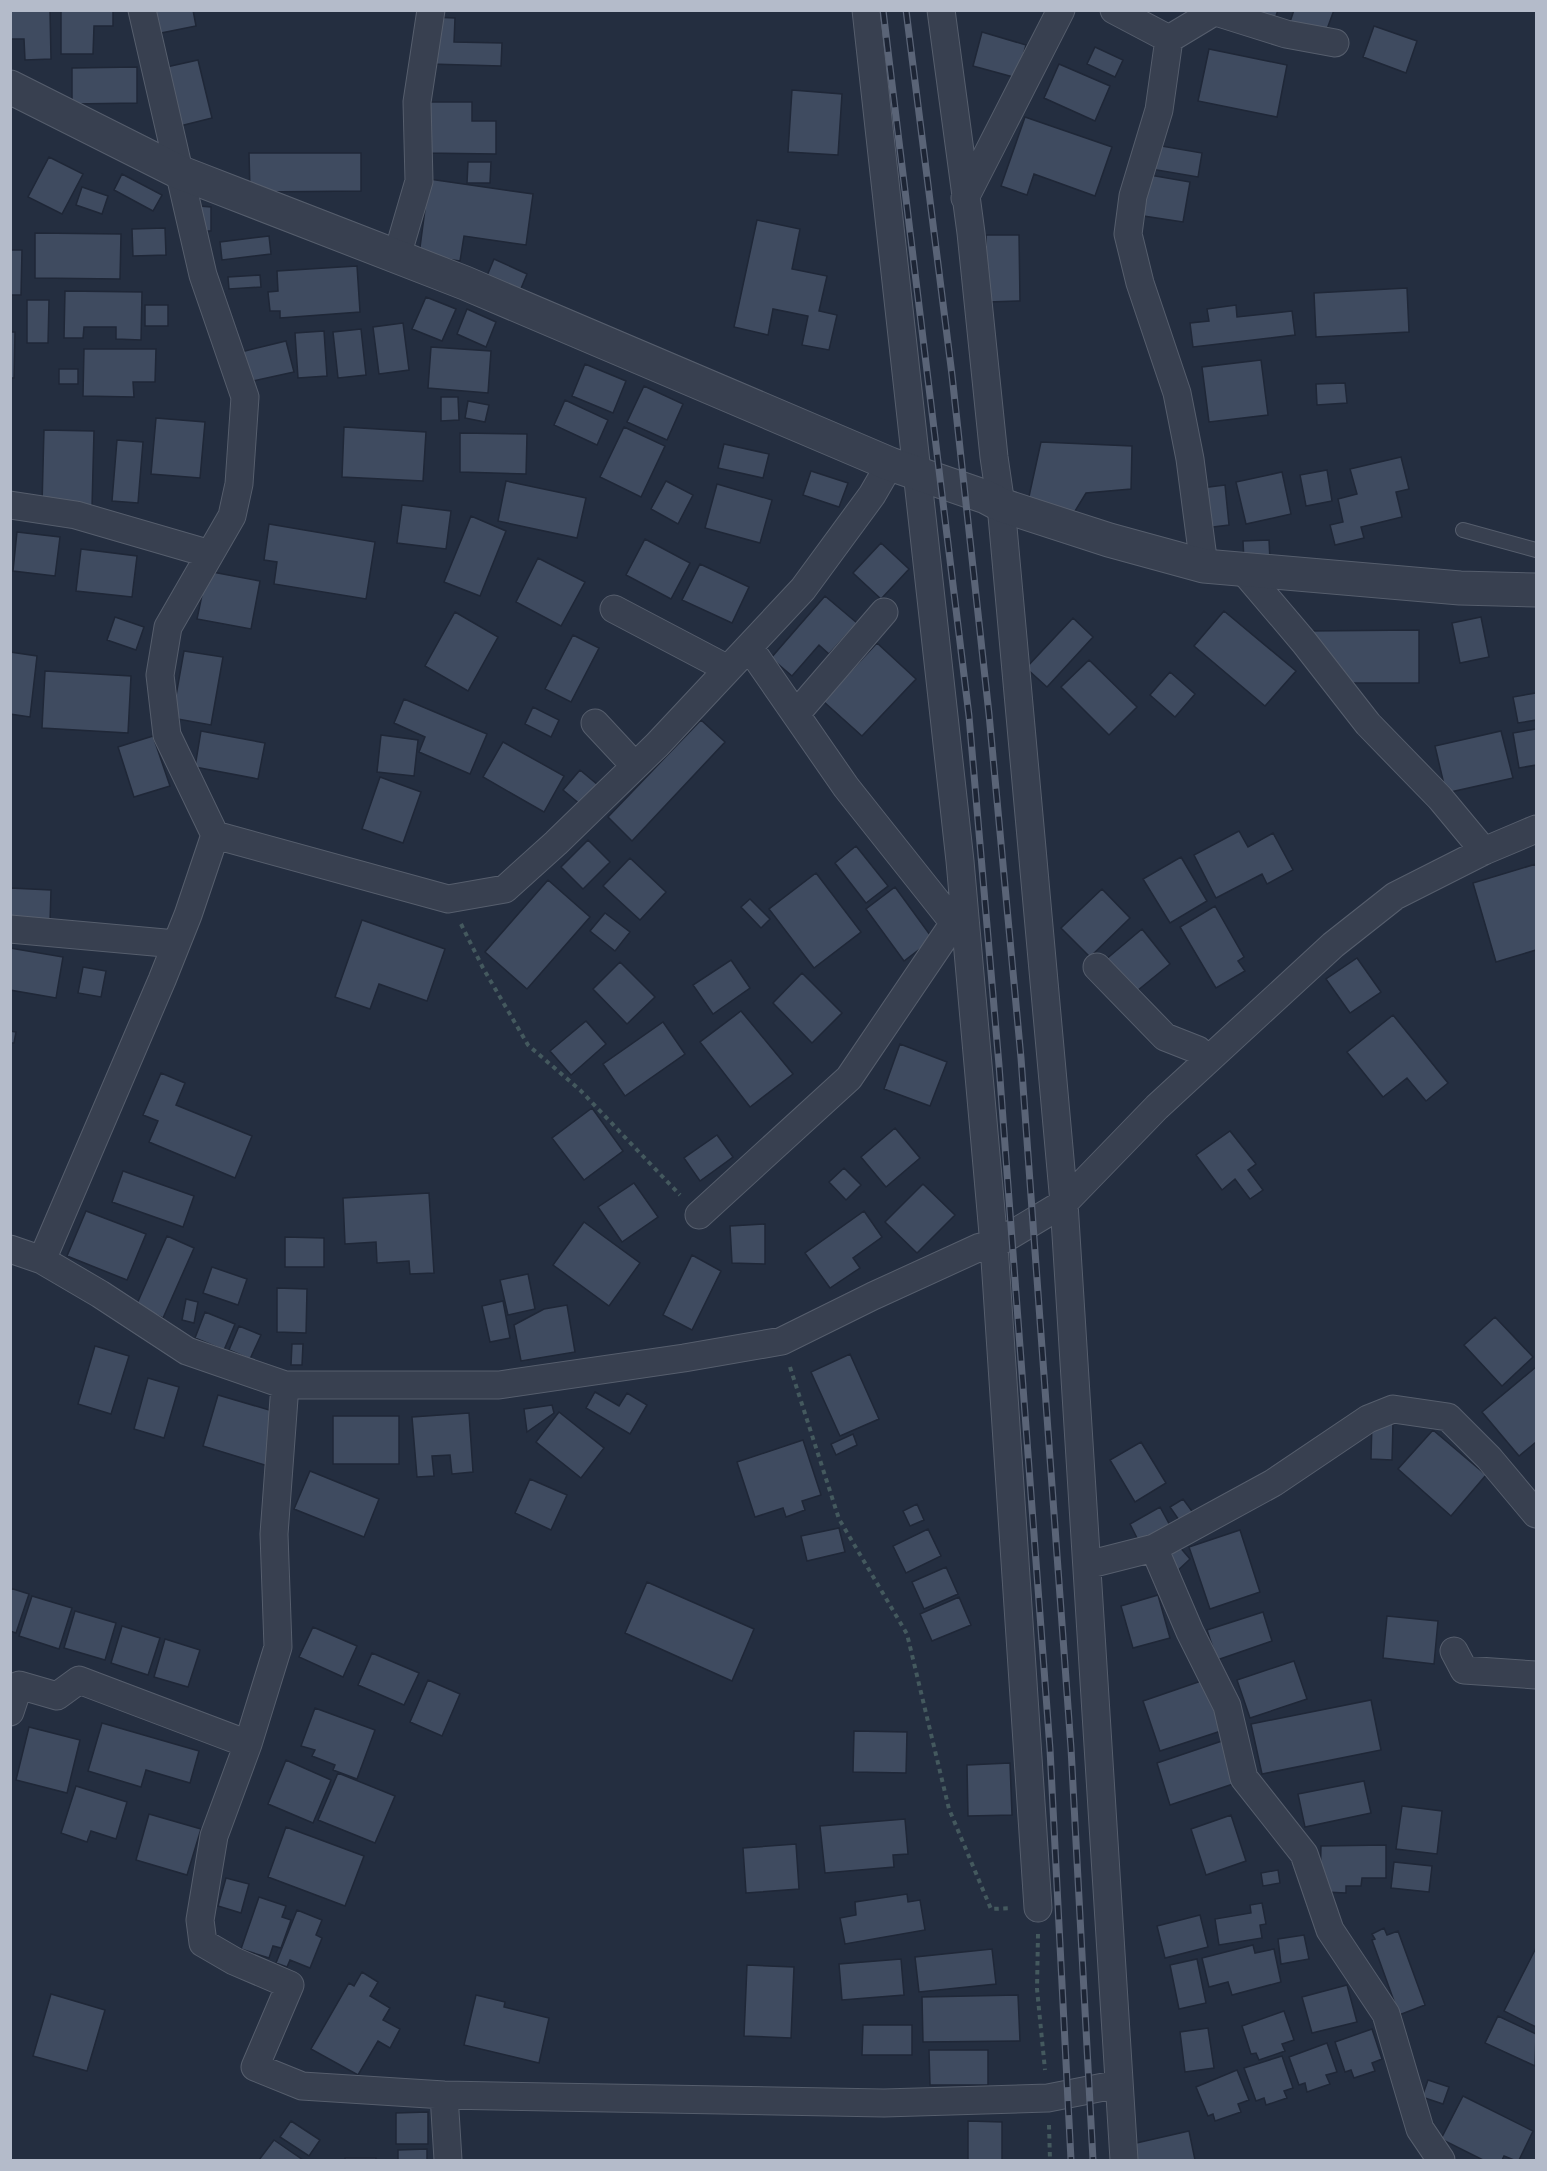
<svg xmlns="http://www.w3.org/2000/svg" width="1547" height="2171" font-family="'Asap Condensed',sans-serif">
<rect width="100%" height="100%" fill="#242e40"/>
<!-- building -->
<path fill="#3f4b60" stroke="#1f2737" stroke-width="1.5" d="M10,10H50L51,59L25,60L24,39H10Z
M61,10H113V26H94L93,54H61Z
M150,10H193L196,26L156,34Z
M1252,10H1278L1275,19Z
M1294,10H1334L1323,40L1288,28Z
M432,17L455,18L454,42L502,43L501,66L430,64Z
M1374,26L1417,41L1406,73L1363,57Z
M982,32L1026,45L1017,78L973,66Z
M1095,47L1123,60L1115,77L1087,64Z
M1209,49L1287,65L1277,117L1198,101Z
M198,60L212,118L176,127L162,68Z
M1059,64L1110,86L1095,121L1044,98Z
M137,67V103L72,104V68Z
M792,90L842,94L838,155L788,152Z
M423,102H472V121H496V154L423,153Z
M1025,117L1112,147L1095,196L1034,174L1027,195L1001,186Z
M1150,144L1202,153L1198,177L1145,168Z
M249,153H361V191L250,192Z
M49,157L83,174L62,214L28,197Z
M468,162H491L490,183H467Z
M122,174L162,195L153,211L114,190Z
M1144,174L1190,182L1183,222L1137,215Z
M429,179L533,194L526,245L464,236L460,261L419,255Z
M82,187L108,196L102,214L76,205Z
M199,206L211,207V231H198Z
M757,220L800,229L792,269L827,276L819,311L837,315L829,350L802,345L808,316L773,309L768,335L734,327Z
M165,228L166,255L133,256L132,229Z
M35,233L121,234L120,279L35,278Z
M986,235H1019L1020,301L987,302Z
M269,236L271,254L222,260L220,242Z
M10,250H22L21,295H10Z
M494,259L527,274L517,298L484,283Z
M357,266L360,312L280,318V311H270L268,292L278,291L277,271Z
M260,275L261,287L229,289L228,277Z
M1407,288L1409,332L1316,337L1314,293Z
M65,291L142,292L141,340L116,339V327H84L83,338H64Z
M426,297L456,309L442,341L412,329Z
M27,300H49L48,343H27Z
M145,305H168V326H145Z
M1236,305L1237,317L1292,311L1295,335L1193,347L1190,323L1209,321L1207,309Z
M467,309L496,322L486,347L457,334Z
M403,323L409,370L379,374L373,327Z
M361,329L366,375L338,378L333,332Z
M324,331L327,376L298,378L295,333Z
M10,332H15L14,378H10Z
M286,341L294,372L248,382L241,352Z
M431,347L491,351L488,393L428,388Z
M84,349H156L155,382H133L134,397L83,396Z
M1261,360L1268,415L1209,422L1202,367Z
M585,364L626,381L613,413L572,396Z
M59,369H78V384H59Z
M1345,383L1347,403L1317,405L1316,384Z
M644,386L683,404L667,440L627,422Z
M441,397H458L459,420L441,421Z
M565,400L608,420L597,445L554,425Z
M468,401L489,405L485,422L465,418Z
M156,418L205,422L200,478L151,474Z
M344,427L426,432L423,481L342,477Z
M624,427L665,446L641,497L600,477Z
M44,430L94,431L92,507L42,505Z
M460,433L527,434L526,474L460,472Z
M117,440L143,442L138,503L112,501Z
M1041,442L1132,446L1131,489L1086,493L1072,516L1028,501Z
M724,444L769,454L763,478L718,468Z
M1401,457L1409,489L1396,492L1402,517L1361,527L1364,538L1335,545L1330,525L1343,522L1338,499L1357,494L1350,469Z
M1327,470L1332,501L1306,506L1300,475Z
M811,471L848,483L839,507L803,495Z
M1282,472L1291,514L1246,524L1236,482Z
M506,481L586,498L577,538L498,521Z
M666,481L693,495L678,524L651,509Z
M717,484L772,500L760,543L705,528Z
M1225,485L1229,525L1205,528L1201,488Z
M402,505L451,511L446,549L397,543Z
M471,516L506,531L480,596L444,582Z
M269,524L375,542L366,599L274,584L277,562L264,560Z
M17,532L60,537L55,576L13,571Z
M645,539L690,563L671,599L626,575Z
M1269,540L1270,560L1244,561L1243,541Z
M881,543L909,569L881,599L853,573Z
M81,549L137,556L132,597L76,591Z
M538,558L585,582L561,626L516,602Z
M700,564L749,587L732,623L682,600Z
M207,571L260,581L251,629L197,619Z
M825,596L857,623L829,654L819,645L792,676L771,658Z
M1224,611L1296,671L1265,706L1194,646Z
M455,612L498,637L468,691L425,666Z
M115,617L144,627L136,650L107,640Z
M1481,617L1489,657L1460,663L1452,623Z
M1073,618L1093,637L1047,687L1026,668Z
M1419,630V683H1343L1307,631Z
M573,635L599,648L571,702L545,689Z
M877,643L916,679L862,736L823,701Z
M184,651L223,657L211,725L172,718Z
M10,652L37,656L30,717L10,714Z
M1089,660L1137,707L1109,735L1061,687Z
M45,671L131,676L128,733L42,728Z
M1170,672L1195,694L1175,717L1150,695Z
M1536,693V720L1518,723L1513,697Z
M404,699L487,734L470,774L419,752L425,737L394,723Z
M533,707L559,720L551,737L525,724Z
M701,720L725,742L632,841L608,817Z
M1536,729V765L1519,768L1513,733Z
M201,731L265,743L258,779L195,767Z
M1501,731L1513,778L1446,793L1435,746Z
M381,735L418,740L414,776L377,772Z
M153,736L170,786L134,797L118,747Z
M503,742L564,776L544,812L483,777Z
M580,770L598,785L581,805L563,790Z
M380,777L421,792L403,843L362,829Z
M1239,831L1248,847L1273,833L1293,870L1267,884L1262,874L1216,898L1194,855Z
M588,840L610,862L583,889L561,867Z
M856,846L888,886L866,903L835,863Z
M1181,857L1207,901L1170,923L1143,879Z
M630,858L666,892L640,920L603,886Z
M1536,864V950L1496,962L1473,883Z
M816,873L861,932L814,968L769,909Z
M548,880L590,917L527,989L485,952Z
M895,887L933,939L904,961L866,909Z
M10,888L51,890L50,922L10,920Z
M1102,889L1130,918L1090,957L1061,928Z
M750,899L770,919L761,928L741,907Z
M1215,906L1244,957L1238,961L1245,971L1216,988L1180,927Z
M605,913L630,932L615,951L590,931Z
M362,920L445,949L427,1001L379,984L370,1009L335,997Z
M1142,929L1170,964L1132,995L1104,961Z
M10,948L63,957L56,998L10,990Z
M1357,958L1381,992L1350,1013L1326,979Z
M731,960L750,988L713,1014L693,985Z
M620,962L655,997L627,1024L593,989Z
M83,967L106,971L101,997L78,993Z
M802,973L842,1013L812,1043L773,1003Z
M741,1011L793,1074L750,1107L700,1042Z
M1393,1015L1448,1083L1426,1101L1407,1078L1383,1097L1347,1052Z
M586,1021L606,1044L571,1075L550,1051Z
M663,1022L685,1054L625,1096L603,1064Z
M10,1031L16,1032L14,1043H10Z
M900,1044L947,1062L930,1106L884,1089Z
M161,1073L185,1083L176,1105L252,1136L235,1178L149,1142L158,1121L143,1115Z
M592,1108L623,1151L584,1180L552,1138Z
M895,1128L920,1158L886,1187L861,1157Z
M1230,1131L1256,1164L1248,1170L1263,1190L1250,1199L1235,1179L1222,1190L1196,1155Z
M717,1135L733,1157L700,1181L684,1158Z
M844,1168L861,1185L846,1200L829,1182Z
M123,1171L194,1196L183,1227L112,1202Z
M634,1183L658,1217L622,1242L598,1207Z
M923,1184L955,1215L917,1253L885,1222Z
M429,1193L434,1273L410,1274L409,1261L377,1263L376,1242L345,1244L343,1198Z
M86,1211L146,1234L127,1280L67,1256Z
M864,1211L882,1237L853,1258L860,1268L830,1288L805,1253Z
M584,1222L640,1263L609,1306L553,1265Z
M765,1224V1264L732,1263L730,1226Z
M167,1236L194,1248L163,1318L136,1306Z
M285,1237L324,1238V1267H285Z
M692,1255L721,1271L692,1330L663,1315Z
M212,1267L247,1279L238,1305L203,1293Z
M528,1274L535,1309L508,1315L500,1280Z
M277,1288L307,1289L306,1333L277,1332Z
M186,1299L198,1302L194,1323L182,1320Z
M503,1301L510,1338L490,1342L482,1306Z
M567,1305L575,1352L521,1361L514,1325L544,1309Z
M205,1312L235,1324L224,1350L195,1338Z
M1495,1317L1533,1357L1502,1386L1464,1345Z
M239,1326L261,1335L250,1359L229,1350Z
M292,1344H303L302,1365H291Z
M95,1346L129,1356L111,1414L78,1404Z
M850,1354L879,1419L840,1436L811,1372Z
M1536,1367V1442L1519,1456L1482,1412Z
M148,1378L179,1387L164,1438L134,1429Z
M595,1392L619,1406L627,1393L647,1405L630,1434L586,1408Z
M218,1395L283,1414L268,1466L203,1446Z
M552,1405L554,1413L527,1432L524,1409Z
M559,1412L604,1448L581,1478L536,1442Z
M469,1413L473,1472L452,1474L450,1455L432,1456L434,1476L417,1477L412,1417Z
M333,1416H399V1464H333Z
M1372,1421L1393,1422L1392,1460L1371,1459Z
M1433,1430L1486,1475L1451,1516L1398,1469Z
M853,1434L857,1445L836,1455L831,1444Z
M803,1440L821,1495L802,1501L805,1510L786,1517L783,1508L755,1517L737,1462Z
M1141,1442L1166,1483L1135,1502L1110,1460Z
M310,1471L379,1499L364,1537L294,1509Z
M530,1479L567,1495L551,1530L515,1513Z
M1183,1499L1194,1514L1181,1523L1170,1507Z
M917,1504L924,1520L910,1526L903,1511Z
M1160,1507L1172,1529L1141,1546L1130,1524Z
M839,1528L845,1552L807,1561L801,1536Z
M928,1529L941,1556L906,1573L893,1546Z
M1240,1530L1260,1592L1210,1609L1189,1547Z
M1178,1545L1190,1559L1174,1574L1162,1561Z
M946,1567L958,1594L924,1609L912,1582Z
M647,1582L754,1629L732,1681L625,1633Z
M10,1588L29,1594L16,1633L10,1631Z
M1158,1595L1170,1638L1133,1648L1121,1606Z
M32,1596L72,1608L59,1649L19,1636Z
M959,1597L971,1625L932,1641L920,1614Z
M75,1611L116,1623L105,1660L64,1648Z
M1263,1612L1272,1641L1217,1660L1207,1630Z
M1387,1616L1438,1621L1434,1664L1383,1658Z
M122,1626L160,1638L148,1675L111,1663Z
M313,1627L357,1646L343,1677L299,1657Z
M165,1639L200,1650L188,1687L154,1677Z
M372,1653L419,1673L404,1705L358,1685Z
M1294,1661L1307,1699L1250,1718L1237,1680Z
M1207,1679L1224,1730L1160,1751L1143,1701Z
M428,1680L460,1694L442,1736L410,1722Z
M1371,1700L1381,1750L1262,1774L1251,1724Z
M315,1708L375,1730L357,1779L333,1770L335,1765L312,1756L315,1750L301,1746Z
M102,1723L199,1751L190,1783L146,1770L141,1787L88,1771Z
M29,1727L80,1740L67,1793L16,1780Z
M854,1731L907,1732L906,1773L853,1772Z
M1225,1740L1239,1782L1170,1805L1157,1763Z
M286,1760L331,1780L313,1823L268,1804Z
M1010,1763L1012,1815L968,1816L967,1765Z
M338,1773L395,1796L375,1843L318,1820Z
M1364,1781L1371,1813L1305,1827L1298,1794Z
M76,1786L127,1802L116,1839L91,1831L87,1842L61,1833Z
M1402,1806L1442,1811L1437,1854L1396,1849Z
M149,1814L201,1829L187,1875L136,1860Z
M1231,1815L1246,1861L1206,1875L1191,1829Z
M905,1819L908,1854L893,1855L894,1867L825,1873L820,1826Z
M286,1827L364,1856L345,1906L268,1877Z
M796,1844L799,1889L746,1893L743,1848Z
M1386,1845V1878H1362L1361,1886H1346V1893L1325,1892L1320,1885L1321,1846Z
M1394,1862L1432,1866L1429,1892L1391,1888Z
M1278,1870L1280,1883L1263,1886L1261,1873Z
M226,1878L249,1884L241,1913L218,1906Z
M907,1894L908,1902L920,1900L925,1930L845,1944L840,1918L856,1915L855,1902Z
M259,1897L286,1906L282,1917L291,1920L281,1948L273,1946L269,1958L241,1949Z
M1262,1903L1266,1924L1260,1925L1262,1938L1219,1945L1215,1919L1251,1913L1250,1905Z
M297,1910L322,1920L316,1935L322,1938L310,1968L290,1960L287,1967L276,1963Z
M1200,1915L1208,1947L1165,1958L1157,1926Z
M1384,1928L1387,1935L1398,1931L1425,2005L1399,2015L1372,1940L1375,1939L1372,1934Z
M1304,1935L1309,1959L1281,1964L1278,1939Z
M1253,1945L1255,1953L1274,1949L1281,1982L1232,1995L1228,1982L1209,1987L1202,1958Z
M1536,1948V2027L1504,2011Z
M992,1949L996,1984L919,1992L915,1957Z
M901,1959L904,1995L842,2000L839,1964Z
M1197,1959L1206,2003L1179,2009L1170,1965Z
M747,1965L794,1967L791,2038L744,2036Z
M362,1972L378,1982L370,1996L390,2008L383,2020L400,2029L390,2048L378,2041L358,2075L311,2049L349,1983L354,1986Z
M1347,1985L1357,2022L1312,2033L1302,1997Z
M51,1994L105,2010L87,2071L33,2056Z
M476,1995L505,2002L504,2007L549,2018L539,2063L464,2045Z
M1018,1995L1020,2041L923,2042L922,1997Z
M1284,2011L1294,2040L1282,2044L1285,2051L1259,2060L1256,2053L1251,2054L1242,2026Z
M1498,2016L1536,2034L1535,2066L1485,2043Z
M863,2025H912V2055H862Z
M1208,2028L1214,2068L1185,2072L1180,2032Z
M1372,2029L1382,2059L1372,2063L1375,2071L1354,2078L1351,2070L1345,2072L1335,2042Z
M1327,2043L1337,2072L1326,2075L1330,2084L1307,2092L1305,2083L1299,2085L1289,2057Z
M929,2050H988V2085H930Z
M1282,2056L1293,2088L1284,2091L1287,2098L1266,2105L1264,2098L1256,2101L1244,2068Z
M1237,2070L1249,2100L1238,2104L1241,2112L1215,2121L1213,2114L1208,2116L1196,2087Z
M1428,2080L1449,2087L1443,2104L1422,2097Z
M1463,2096L1533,2131L1519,2160H1514L1504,2156L1502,2160H1483L1441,2139Z
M428,2112V2144H396V2113Z
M291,2121L320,2140L309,2156L280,2137Z
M968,2121L1002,2122V2160H968Z
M1189,2131L1195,2160H1136L1132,2144Z
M274,2140L303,2160H259Z
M427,2149V2160H398V2150Z
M345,2158H376V2160H345Z"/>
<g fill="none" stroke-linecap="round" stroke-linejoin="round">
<defs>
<path id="service" d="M1463,530L1536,550"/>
<path id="minor" d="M866,10L960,861L994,1245L1038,1908
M941,10L971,233L994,457L1001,505L1064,1203L1124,2160
M1114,10L1169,39L1217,10
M1216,12L1286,34L1335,43
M1169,39L1159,110L1133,196L1128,234L1140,283L1177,393L1190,459L1204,566
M965,198L1061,10
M397,256L419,181L417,102L431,10
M10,505L76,515L210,554
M1242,569L1304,642L1368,724L1440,798L1484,851
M614,609L728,669
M796,714L884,612
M595,723L635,766
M215,835L448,899L505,889L556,843L657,745L803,589L872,495L890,464
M10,929L176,944
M1097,967L1165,1037L1198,1050L1208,1060
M699,1215L849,1078L954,923L846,787L749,647
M10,1249L42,1260L100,1294L187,1351L285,1385H499L684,1358L782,1341L873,1296L980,1247L994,1245L1064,1203L1157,1107L1333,945L1395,896L1484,851L1536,829
M42,1260L162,980L188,915L215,835L167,735L160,675L168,627L232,516L239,484L245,397L203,275L142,10
M285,1385L274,1534L278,1647L248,1744L214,1836L200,1920L203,1943L234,1961L290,1985L255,2067L302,2086L444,2095L884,2103L1048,2098L1119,2084
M1154,1548L1273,1483L1368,1419L1393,1409L1448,1417L1489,1458L1536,1514
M1087,1565L1154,1548L1190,1632L1227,1706L1244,1778L1304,1854L1330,1930L1386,2014L1420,2129L1441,2160
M1454,1651L1464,1670L1536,1675
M10,1712L19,1685L57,1696L79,1680L248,1744
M444,2095L448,2160"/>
<path id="tertiary" d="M10,87L179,172L465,283L890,464L986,497L1001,505L1109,540L1204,566L1460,588L1536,590"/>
</defs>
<!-- service casing -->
<use href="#service" stroke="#565e6d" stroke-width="16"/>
<!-- minor casing -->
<use href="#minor" stroke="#565e6d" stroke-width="29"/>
<!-- tertiary casing -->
<use href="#tertiary" stroke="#565e6d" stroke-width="35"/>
<!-- path -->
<path stroke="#44595e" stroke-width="4" stroke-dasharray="4.5 4.5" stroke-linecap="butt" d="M461,924L483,968L528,1045L580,1090L680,1195
M790,1367L839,1519L907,1634L949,1809L991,1909L1012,1908
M1038,1934L1037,1989L1045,2070
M1049,2125L1050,2160"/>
<!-- service -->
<use href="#service" stroke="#384050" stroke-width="14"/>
<!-- minor -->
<use href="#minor" stroke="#384050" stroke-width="27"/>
<!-- tertiary -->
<use href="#tertiary" stroke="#384050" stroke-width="33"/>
<defs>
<path id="rail" d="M883,10L969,716L999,1065L1050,1749L1071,2160
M906,10L952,375L989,714L1021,1058L1071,1748L1093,2160"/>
</defs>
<!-- rail casing -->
<use href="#rail" stroke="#5a6477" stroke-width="7"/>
<!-- rail -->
<use href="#rail" stroke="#1d2535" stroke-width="4.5" stroke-dasharray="14" stroke-linecap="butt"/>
</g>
<!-- border -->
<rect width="1547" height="2171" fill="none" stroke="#b4bbca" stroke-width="24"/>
</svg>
